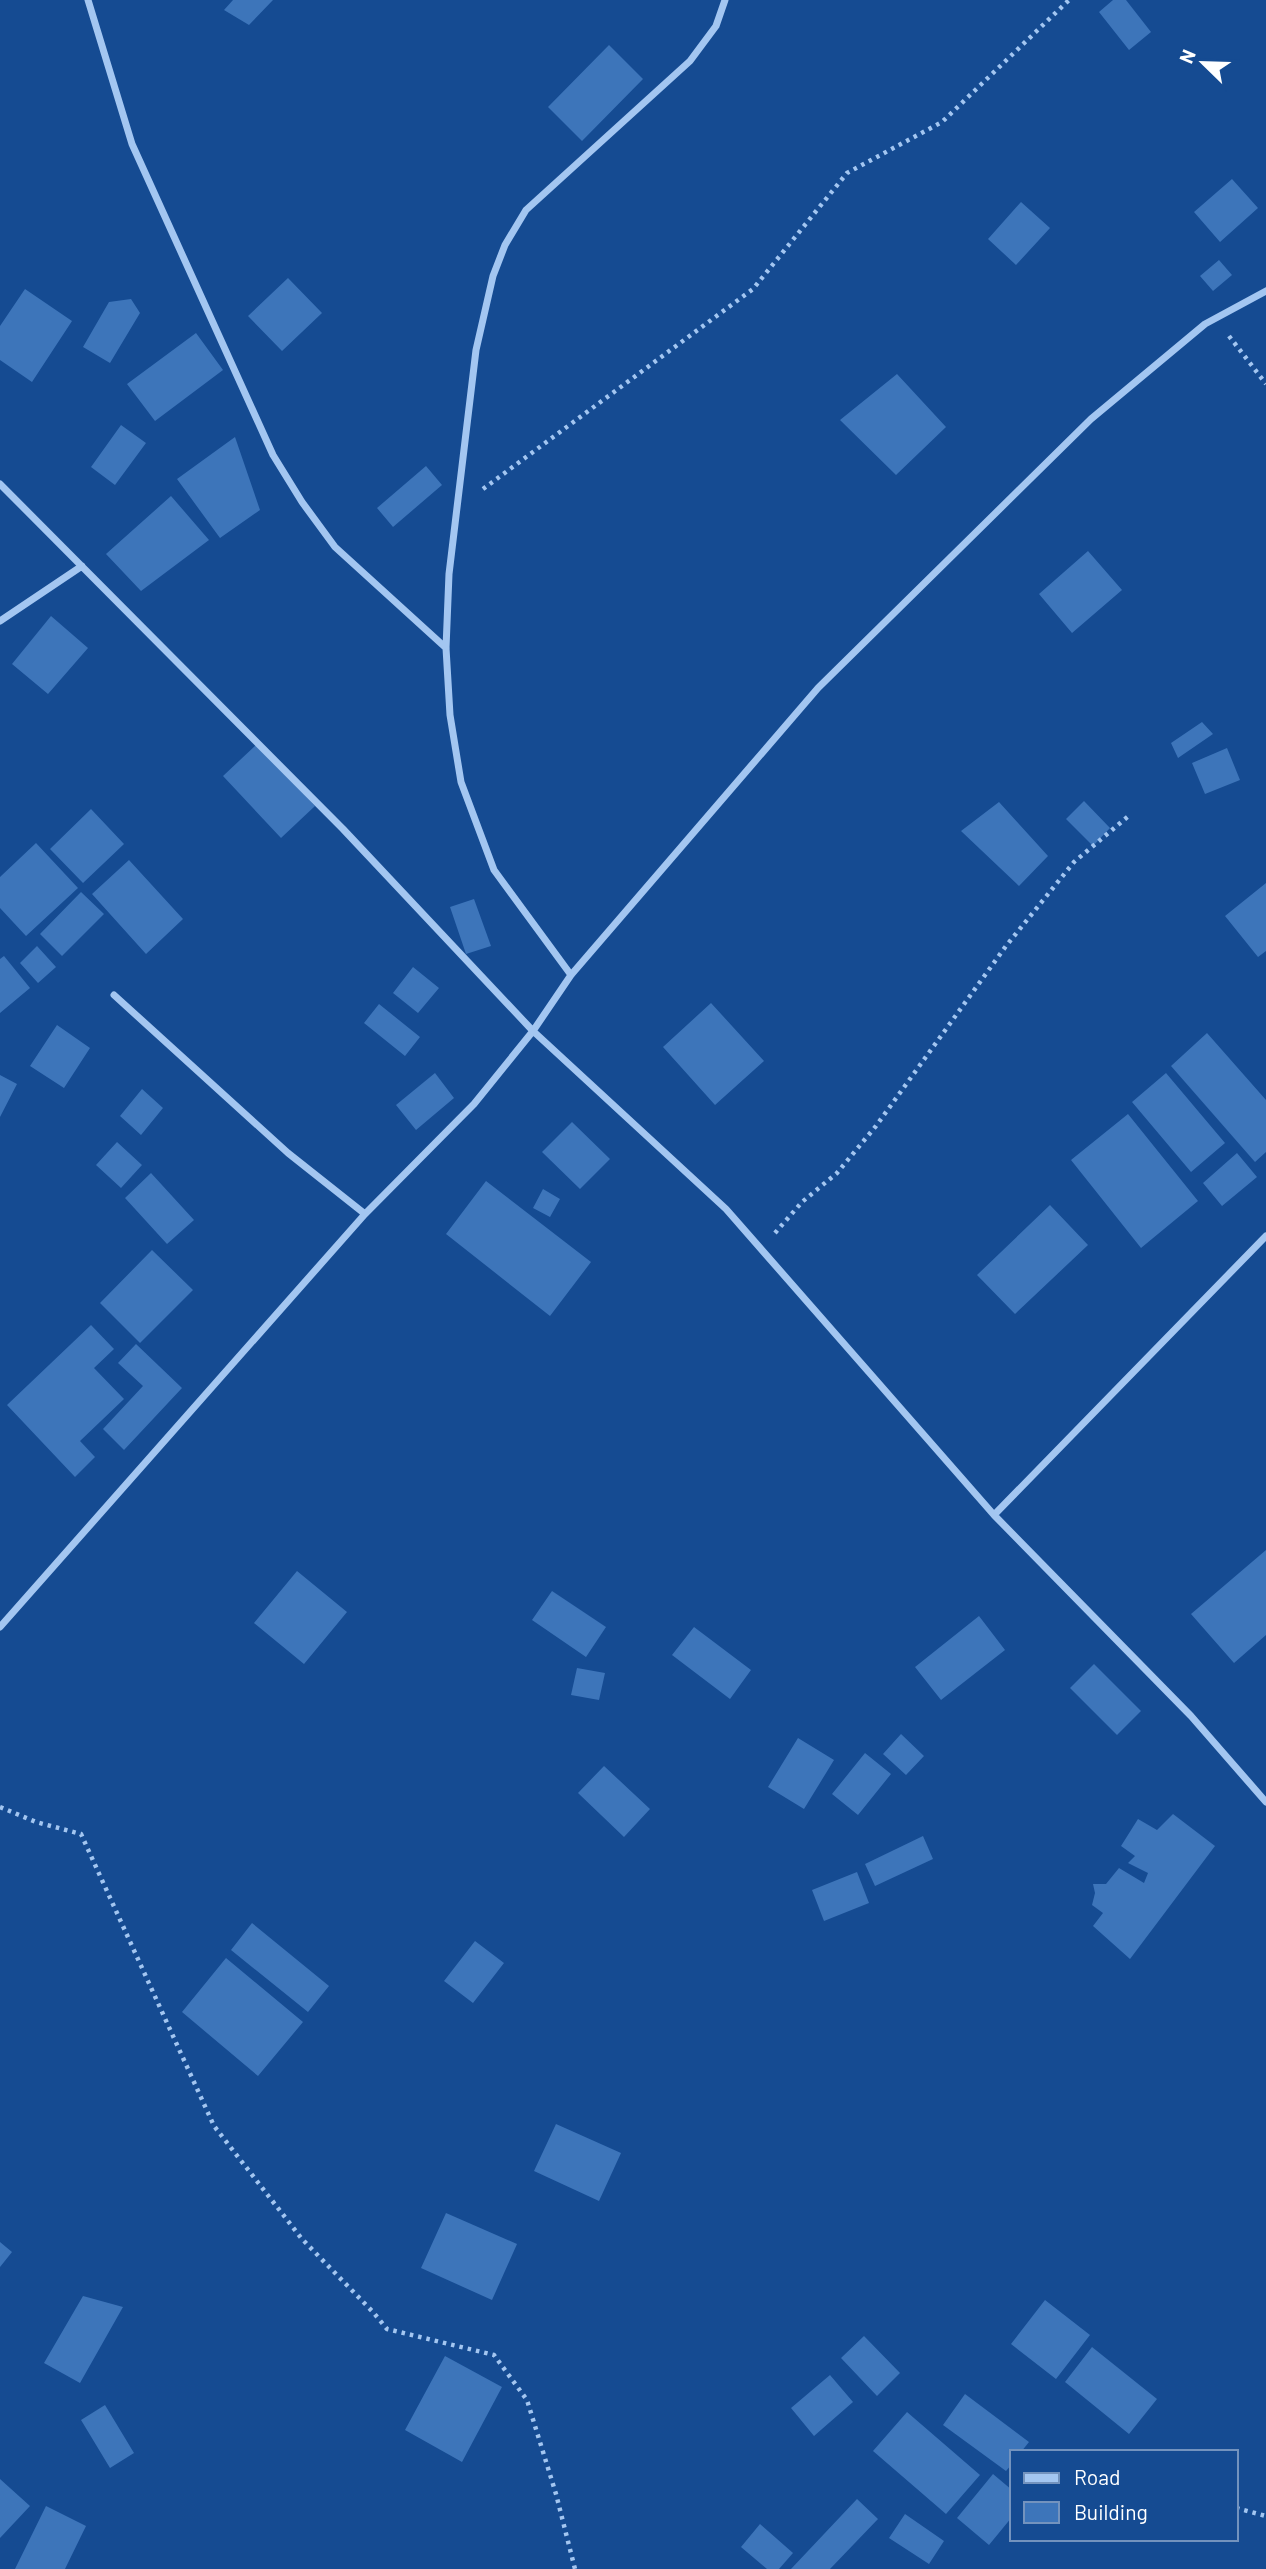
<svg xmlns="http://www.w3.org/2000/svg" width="1266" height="2569" font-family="Barlow,sans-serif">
<rect width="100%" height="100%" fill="#154b92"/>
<!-- building -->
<path fill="#3d75ba" d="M233,0H273L249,25L224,10Z
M1113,0H1126L1151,32L1129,50L1099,12Z
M609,45L643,79L582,141L548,107Z
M1232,179L1258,208L1220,242L1194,212Z
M1021,202L1050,228L1016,265L988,239Z
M1219,260L1232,275L1213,291L1200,276Z
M288,278L322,313L282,351L248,316Z
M25,289L72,321L32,382L0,360V326Z
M131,299L140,313L110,363L83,347L109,302Z
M196,333L223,370L155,421L127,384Z
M897,374L946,427L896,475L840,420Z
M121,425L146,443L115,485L91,467Z
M235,437L260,510L220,538L177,479Z
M426,466L442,485L393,527L377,508Z
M171,496L209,540L141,591L106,554Z
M1088,551L1122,590L1072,633L1039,594Z
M51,616L88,648L48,694L12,664Z
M1202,722L1213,734L1178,758L1171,743Z
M257,744L315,806L281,838L223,776Z
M1227,748L1240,780L1205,794L1192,763Z
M1084,801L1110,828L1093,846L1066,819Z
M999,802L1048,856L1019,886L961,831Z
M91,809L124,844L83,883L50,849Z
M36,843L78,888L26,936L0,908V877Z
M129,860L183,919L146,954L92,894Z
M1266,883V951L1258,957L1225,916Z
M81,892L104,914L62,956L40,934Z
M474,899L491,946L466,954L450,907Z
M37,946L56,967L38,983L20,963Z
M4,956L30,988L0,1013V959Z
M413,967L439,988L418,1013L393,993Z
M711,1003L764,1061L715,1105L663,1047Z
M379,1004L420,1037L405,1056L364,1023Z
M57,1025L90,1048L64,1088L30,1066Z
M1207,1033L1266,1100V1152L1255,1162L1171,1066Z
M435,1073L454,1098L416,1130L396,1105Z
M1166,1073L1225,1143L1191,1172L1132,1102Z
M0,1075L17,1084L0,1117Z
M142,1089L163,1108L141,1135L120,1116Z
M1128,1114L1198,1201L1141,1248L1071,1160Z
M572,1122L610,1159L580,1189L542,1152Z
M117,1142L142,1165L121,1188L96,1165Z
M1237,1153L1257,1177L1222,1206L1203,1183Z
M151,1173L194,1220L167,1244L125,1198Z
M486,1181L591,1262L550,1316L446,1234Z
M543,1189L560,1199L550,1217L533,1208Z
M1050,1205L1088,1245L1015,1314L977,1275Z
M152,1250L193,1290L140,1343L100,1303Z
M91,1325L114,1349L94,1368L124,1399L80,1441L95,1457L75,1477L7,1405Z
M136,1344L182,1388L124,1450L103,1429L143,1386L118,1363Z
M1266,1550V1635L1234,1663L1191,1614Z
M297,1571L347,1612L304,1664L254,1623Z
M552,1591L606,1627L586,1657L532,1620Z
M979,1616L1005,1650L941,1700L915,1667Z
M694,1627L751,1670L730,1699L672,1655Z
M1094,1664L1141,1711L1117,1735L1070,1688Z
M577,1668L605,1673L599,1700L571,1695Z
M901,1734L924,1756L906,1775L883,1754Z
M798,1738L834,1760L804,1809L768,1787Z
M865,1753L891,1774L858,1815L832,1794Z
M604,1766L650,1809L624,1837L578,1793Z
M1173,1814L1215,1846L1130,1959L1093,1926L1103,1913L1092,1905L1095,1893L1093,1884H1106L1119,1868L1144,1883L1148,1873L1128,1863L1135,1856L1121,1846L1138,1819L1157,1830Z
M923,1836L933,1859L875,1886L865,1864Z
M857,1872L869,1903L824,1921L812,1890Z
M252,1923L329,1986L308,2012L231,1950Z
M475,1941L504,1963L473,2003L444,1981Z
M226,1958L303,2022L258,2076L182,2012Z
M556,2124L621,2153L599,2201L534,2171Z
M446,2213L517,2244L492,2300L421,2268Z
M0,2242L12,2252L0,2267Z
M83,2296L123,2307L80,2383L44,2363Z
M1045,2300L1090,2335L1056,2379L1011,2344Z
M864,2336L900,2373L877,2396L841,2358Z
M1092,2347L1157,2399L1129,2434L1065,2382Z
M445,2356L502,2387L462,2462L405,2430Z
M830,2375L853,2402L814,2436L791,2408Z
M965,2394L1029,2442L1021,2452H1012V2464L1006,2471L943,2425Z
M105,2405L134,2453L110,2468L81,2420Z
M907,2412L980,2475L946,2514L873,2451Z
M993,2474L1012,2490V2517L989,2545L957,2518Z
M0,2479L30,2506L0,2538Z
M857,2499L878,2519L830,2569H791Z
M46,2506L86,2526L65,2569H15Z
M905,2514L944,2541L929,2564L889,2538Z
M760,2524L793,2553L779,2569H767L741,2547Z"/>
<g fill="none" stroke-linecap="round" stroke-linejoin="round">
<!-- path -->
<path stroke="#a3c6f1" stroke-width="4.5" stroke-dasharray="3.5 5" stroke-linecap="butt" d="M1229,336L1266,384
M483,489L753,289L847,173L942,122L1069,0
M775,1233L802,1202L837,1173L876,1126L1006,946L1074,862L1131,814
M0,1807L36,1822L81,1834L214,2126L302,2239L373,2312L387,2329L494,2355L527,2400L556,2494L575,2569
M1236,2508L1266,2516"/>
<!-- minor -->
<path stroke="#a3c6f1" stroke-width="7" d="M88,0L132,144L273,455L302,502L335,547L446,648
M0,484L343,829L533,1031L726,1209L994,1515L1191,1716L1266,1802
M0,621L82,566
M571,975L494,870L461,782L450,715L446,648L449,574L476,350L493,276L505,245L526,210L690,61L716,26L725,0
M114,995L288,1153L365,1214
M994,1515L1266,1236
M0,1627L365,1214L474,1104L533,1031L571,975L818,688L1091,419L1205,324L1266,291"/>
</g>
<!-- legend -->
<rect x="1010" y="2450" width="228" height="91" fill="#154b92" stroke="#7393be" stroke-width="2"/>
<rect x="1024" y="2473" width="35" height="10" fill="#a3c6f1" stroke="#7393be" stroke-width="2"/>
<text x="1074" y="2485" font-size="21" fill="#ffffff">Road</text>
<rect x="1024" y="2502" width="35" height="21" fill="#3d75ba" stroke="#7393be" stroke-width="2"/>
<text x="1074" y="2520" font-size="21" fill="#ffffff">Building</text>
<!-- north arrow -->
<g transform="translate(1203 63) rotate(293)" stroke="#154b92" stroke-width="5" paint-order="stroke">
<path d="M0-5L12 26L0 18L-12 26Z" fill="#ffffff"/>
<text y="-10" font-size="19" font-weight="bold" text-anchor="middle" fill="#ffffff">N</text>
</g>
</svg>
